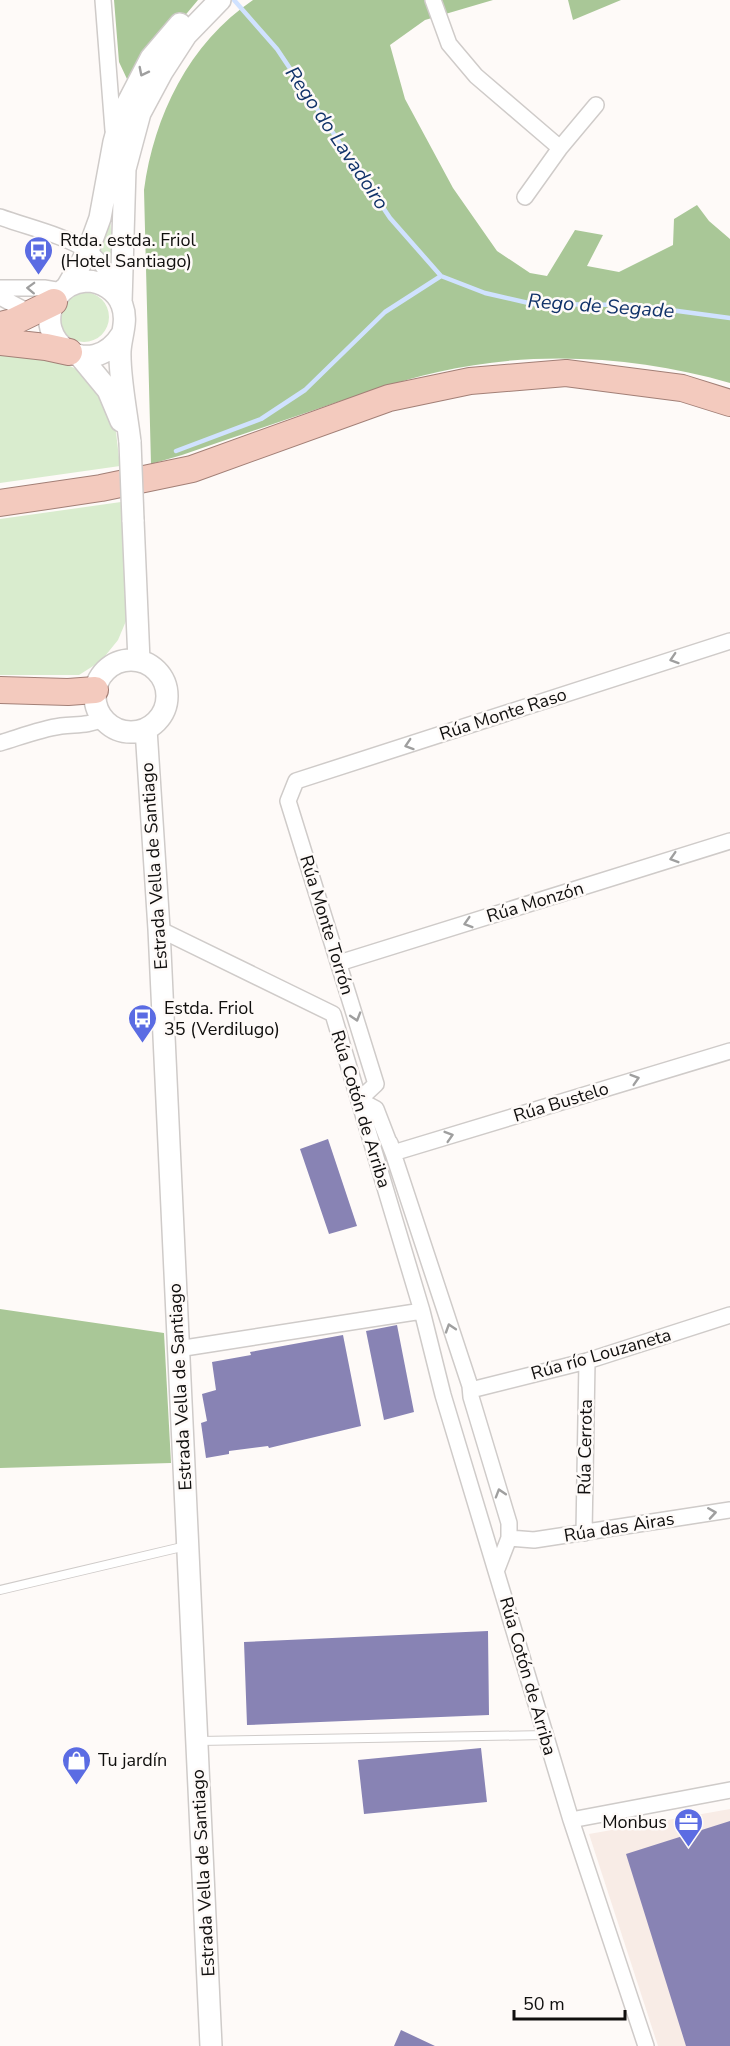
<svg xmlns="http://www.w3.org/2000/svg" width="730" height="2046" font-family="'Nunito Sans',sans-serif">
<rect width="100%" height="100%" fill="#fefaf8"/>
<!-- built -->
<path fill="#f8ece6" d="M730,1809V2046H658L589,1834Z"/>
<!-- green -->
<path fill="#d9ecce" d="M110,213L113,269L96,251Z
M59 317a25 25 0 1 1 50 0a25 25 0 1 1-50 0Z
M0,354L64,363L82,372L99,393L115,424L120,466L0,483Z
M121,502L126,621L118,640L101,661L79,675H0V519Z"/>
<!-- forest -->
<path fill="#a9c797" d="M114,0H198L166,38L135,96L119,62Z
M253,0H493L425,20L390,45L405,99L453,188L497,251L530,273L547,276L575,230L603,235L587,266L619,272L673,245L674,219L697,205L709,221L730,239V383C636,356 533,350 438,372C398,381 359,395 320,408C274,424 228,439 182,455L151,464L144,190C154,116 189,43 253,0Z
M568,0H621L573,20Z
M0,1309L164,1333L171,1463L0,1468Z"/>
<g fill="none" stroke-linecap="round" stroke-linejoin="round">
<!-- stream -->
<path stroke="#d0e2ff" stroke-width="4.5" d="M234,0L277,49L390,218L441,276L485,293L533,304L633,305L730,318
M176,451L261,419L305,390L385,312L441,276"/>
</g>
<!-- building -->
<path fill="#8883b4" d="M328,1139L357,1226L329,1234L300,1149Z
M397,1325L414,1412L384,1420L366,1331Z
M343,1335L361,1426L269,1448L268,1446L229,1451V1454L206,1458L201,1423L207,1421L202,1394L216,1390L212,1362L251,1355L250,1352Z
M488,1631L489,1715L247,1725L244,1642Z
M481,1748L487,1802L364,1814L358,1760Z
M730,1821V2046H686L626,1854Z
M401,2030L435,2046H394Z"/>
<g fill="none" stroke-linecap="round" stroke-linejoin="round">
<defs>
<path id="service" d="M0,1590L186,1546
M199,1741L545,1735"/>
<path id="minor" d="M103,0L113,130
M433,0L449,44L476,76L560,148L525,197
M560,148L596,105
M0,217C27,227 64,235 88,251C102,261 112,278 115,294
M0,288H44L62,291
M0,297L34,315
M0,743C20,737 40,729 61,726C77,724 87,726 103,719
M159,929L333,1014L422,1311L443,1395L571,1820L646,2046
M339,963L730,841
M359,1100L376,1084L288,801L296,781L730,641
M359,1100L376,1109L393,1153L470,1386L471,1397L509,1523V1538L497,1569
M390,1143L393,1153L730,1051
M178,1349L422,1311
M471,1390L587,1361L730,1315
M584,1533L587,1361
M509,1538L534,1540L730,1510
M571,1820L730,1790"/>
<path id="secondary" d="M67,287L88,251L100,218L114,142L121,116L151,58L180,24
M121,303L125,169L140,113L162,72L186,35L220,0
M122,334C91,384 30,340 56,299C62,288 74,282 86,281C102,281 117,291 122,305C128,321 121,335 120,351C119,377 127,415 130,442
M80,356L108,390L121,421
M133,520L139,661
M95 696a36 36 0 1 1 72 0a36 36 0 1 1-72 0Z
M146,729L159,929L211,2046"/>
<path id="trunk" d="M0,325L13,322L54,302
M0,342L46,347L69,352
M0,503L101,488L192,469L389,398L470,381L566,373L682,388L730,403
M0,690L68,692L95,690"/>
</defs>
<!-- service casing -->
<use href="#service" stroke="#cfcbc9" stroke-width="10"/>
<!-- minor casing -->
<use href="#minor" stroke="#cfcbc9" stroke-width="18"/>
<!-- secondary casing -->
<use href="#secondary" stroke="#cfcbc9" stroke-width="24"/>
<!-- trunk casing -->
<use href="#trunk" stroke="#a27f76" stroke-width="28"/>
<!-- service -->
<use href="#service" stroke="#fff" stroke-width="8"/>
<!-- minor -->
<use href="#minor" stroke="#fff" stroke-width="15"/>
<!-- secondary -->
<use href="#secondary" stroke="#fff" stroke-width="21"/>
<!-- trunk -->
<use href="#trunk" stroke="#f3cabe" stroke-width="26"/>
<defs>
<path id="secondary-bridge" d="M130,442L133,520"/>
</defs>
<!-- secondary-bridge casing -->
<use href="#secondary-bridge" stroke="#cfcbc9" stroke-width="24" stroke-linecap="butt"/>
<!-- secondary-bridge -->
<use href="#secondary-bridge" stroke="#fff" stroke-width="21"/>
</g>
<!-- one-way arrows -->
<defs><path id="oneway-chevron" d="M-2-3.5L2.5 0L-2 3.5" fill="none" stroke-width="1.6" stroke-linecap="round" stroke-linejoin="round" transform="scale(1.5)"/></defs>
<g stroke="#9f9f9f">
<use href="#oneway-chevron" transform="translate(143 72) rotate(117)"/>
<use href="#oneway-chevron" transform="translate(31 288) rotate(-178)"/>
<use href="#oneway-chevron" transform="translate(674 659) rotate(162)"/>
<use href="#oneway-chevron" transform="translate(409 745) rotate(162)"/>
<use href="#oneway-chevron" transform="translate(674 858) rotate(163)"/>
<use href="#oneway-chevron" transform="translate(468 923) rotate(163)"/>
<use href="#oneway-chevron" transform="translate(356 1017) rotate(73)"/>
<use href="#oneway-chevron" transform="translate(635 1079) rotate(-17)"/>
<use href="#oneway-chevron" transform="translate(449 1136) rotate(-17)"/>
<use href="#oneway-chevron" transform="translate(450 1328) rotate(-108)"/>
<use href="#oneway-chevron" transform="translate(500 1493) rotate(-107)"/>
<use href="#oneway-chevron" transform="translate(712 1513) rotate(-9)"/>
</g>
<!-- icons -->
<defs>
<symbol id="bus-pin" viewBox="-11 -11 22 30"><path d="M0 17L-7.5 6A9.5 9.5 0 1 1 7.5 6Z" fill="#5b6ce3" stroke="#fefaf8"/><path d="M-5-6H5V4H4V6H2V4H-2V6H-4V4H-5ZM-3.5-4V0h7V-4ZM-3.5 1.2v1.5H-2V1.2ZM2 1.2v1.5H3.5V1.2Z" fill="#fff"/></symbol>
<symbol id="shop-pin" viewBox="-11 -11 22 30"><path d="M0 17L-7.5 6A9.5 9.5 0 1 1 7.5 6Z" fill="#5b6ce3" stroke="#fefaf8"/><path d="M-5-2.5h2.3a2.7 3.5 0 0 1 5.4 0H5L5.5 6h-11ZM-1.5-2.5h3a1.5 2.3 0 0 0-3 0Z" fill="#fff"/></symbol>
<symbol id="office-pin" viewBox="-11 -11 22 30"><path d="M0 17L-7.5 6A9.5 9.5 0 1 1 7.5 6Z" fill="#5b6ce3" stroke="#fefaf8"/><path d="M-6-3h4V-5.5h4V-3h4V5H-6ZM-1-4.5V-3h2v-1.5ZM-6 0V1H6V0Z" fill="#fff"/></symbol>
</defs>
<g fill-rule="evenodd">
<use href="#bus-pin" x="22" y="234" width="33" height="45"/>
<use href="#bus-pin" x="126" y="1002" width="33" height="45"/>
<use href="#shop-pin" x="60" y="1744" width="33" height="45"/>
<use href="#office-pin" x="672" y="1806" width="33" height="45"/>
</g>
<g text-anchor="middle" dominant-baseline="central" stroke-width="5" stroke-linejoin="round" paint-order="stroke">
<!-- poi labels -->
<g font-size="18" fill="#100f0e" stroke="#fefaf8" text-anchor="start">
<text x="60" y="240">Rtda. estda. Friol<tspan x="60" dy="21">(Hotel Santiago)</tspan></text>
<text x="164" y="1008">Estda. Friol<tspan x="164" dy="21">35 (Verdilugo)</tspan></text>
<text x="98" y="1760">Tu jardín</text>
<text x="667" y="1822" text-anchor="end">Monbus</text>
</g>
<!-- street labels -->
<g font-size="18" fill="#100f0e" stroke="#fefaf8">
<text transform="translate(503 714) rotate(-18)">Rúa Monte Raso</text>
<text transform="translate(154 866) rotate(-94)">Estrada Vella de Santiago</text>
<text transform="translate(535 902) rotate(-17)">Rúa Monzón</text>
<text transform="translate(327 925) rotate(73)">Rúa Monte Torrón</text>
<text transform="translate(561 1102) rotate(-17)">Rúa Bustelo</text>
<text transform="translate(361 1109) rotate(73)">Rúa Cotón de Arriba</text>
<text transform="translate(601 1354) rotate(-16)">Rúa río Louzaneta</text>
<text transform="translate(180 1387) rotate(-93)">Estrada Vella de Santiago</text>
<text transform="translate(585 1447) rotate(-89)">Rúa Cerrota</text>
<text transform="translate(619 1527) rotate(-9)">Rúa das Airas</text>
<text transform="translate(528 1676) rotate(74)">Rúa Cotón de Arriba</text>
<text transform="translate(203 1873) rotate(-93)">Estrada Vella de Santiago</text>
</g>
<!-- water labels -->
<g font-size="20" font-style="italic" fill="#103269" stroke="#fefaf8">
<text transform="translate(337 138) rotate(56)">Rego do Lavadoiro</text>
<text transform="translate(601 306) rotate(4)">Rego de Segade</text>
</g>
</g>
<!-- scale -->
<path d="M514 2010v9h111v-9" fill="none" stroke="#100f0e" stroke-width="3"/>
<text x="523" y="2010" font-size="18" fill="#100f0e" stroke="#fefaf8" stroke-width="4.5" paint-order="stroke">50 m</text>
</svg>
